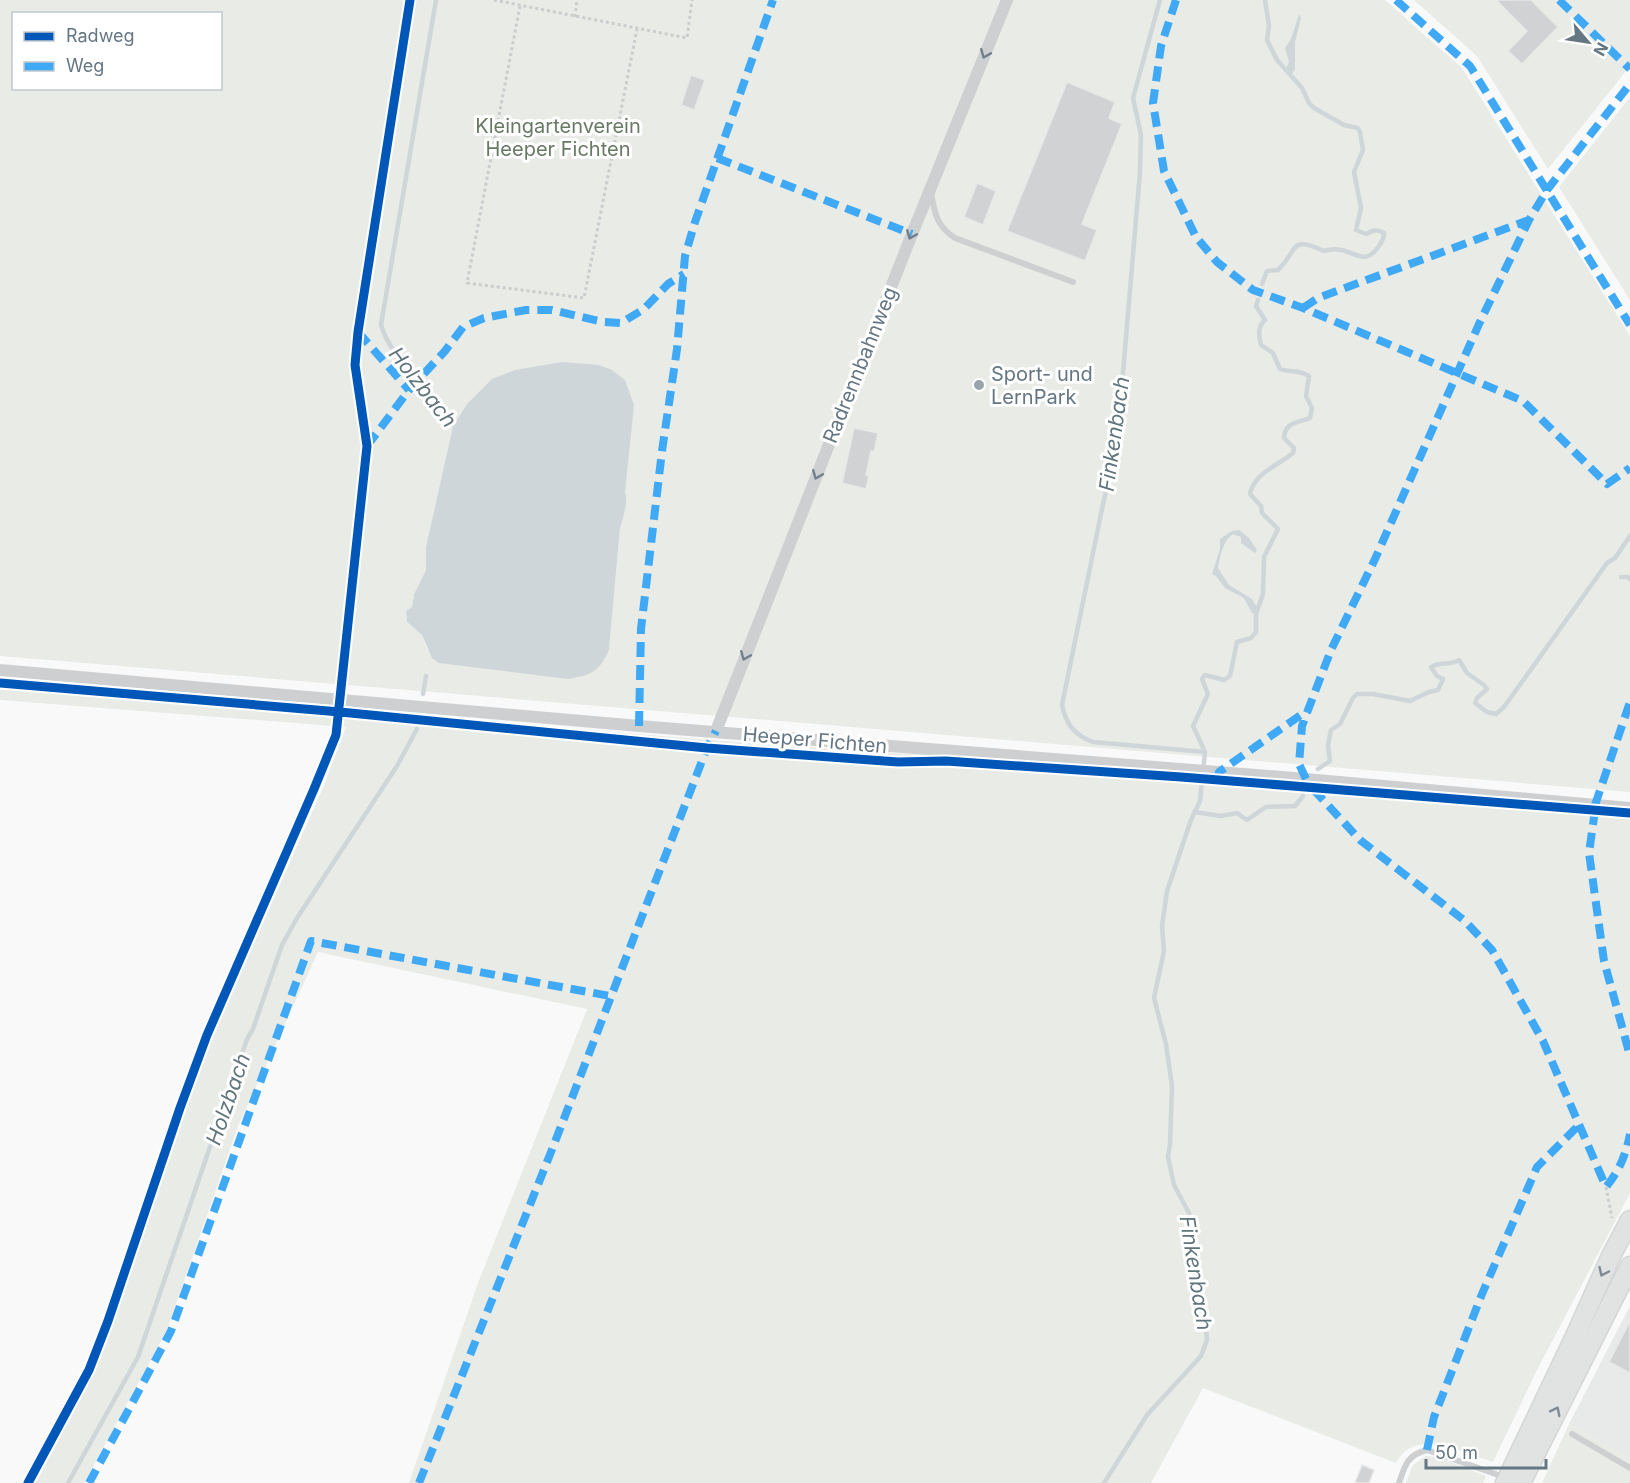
<svg xmlns="http://www.w3.org/2000/svg" width="1630" height="1483" font-family="Inter,sans-serif">
<rect width="100%" height="100%" fill="#f9f9f9"/>
<!-- built -->
<path fill="#e8e9e9" d="M1630,1306V1459L1569,1424Z"/>
<!-- green -->
<path fill="#e8ebe6" fill-rule="evenodd" d="M0,0H1385L1462,68L1630,336V792L0,656ZM14,14H220V88H14ZM515,370L625,491C628,503 624,516 620,528L609,650L427,649L422,635L407,622L406,611L412,607L414,594L426,570V547L453,426L467,404Z
M1414,0H1630V66L1548,169L1477,56Z
M1630,97V300L1559,187Z
M0,681L722,741L967,758L1248,785L1319,793L1630,818V1193L1537,1370L1493,1462C1463,1453 1415,1426 1396,1463L1203,1388L1151,1483H409L478,1283L587,1009L318,952L238,1126L167,1330L84,1483H35L94,1373L212,1036L323,788L346,727L0,700Z
M1569,1424L1630,1459V1483H1542Z
M1426,1456L1438,1457L1486,1476L1483,1483H1406L1413,1465Z"/>
<!-- water -->
<path fill="#ced6d9" d="M1299,14L1301,18L1295,42V69L1290,77L1285,71L1289,62L1285,48L1291,39Z
M562,362L599,365L612,370L625,380L634,405L625,491C628,503 624,516 620,528L609,650C599,672 591,675 568,679L439,663L432,658L422,635L407,622L406,611L412,607L414,594L426,570V547L453,426L467,404L492,379L515,370Z
M1239,530L1249,538L1257,550L1255,553L1241,543V537L1233,534C1223,540 1220,557 1218,568L1229,585L1252,599L1258,609L1256,614L1252,613L1244,598L1225,588L1216,576L1212,574L1220,549V539L1232,531Z"/>
<g fill="none" stroke-linecap="round" stroke-linejoin="round">
<!-- stream -->
<path stroke="#ced6d9" stroke-width="4.5" d="M436,0L381,325C390,355 415,374 433,398C441,408 448,419 456,429
M1160,0L1133,98L1141,135L1140,172L1117,444L1103,504L1062,705C1066,724 1074,735 1093,742L1205,752
M1262,284L1267,271L1278,270C1300,249 1288,235 1324,251C1352,242 1361,272 1379,246C1382,241 1384,239 1384,233C1377,229 1373,230 1366,234L1356,230L1361,208L1354,172L1363,150L1360,132L1358,128L1344,125L1314,108L1309,103L1302,88L1277,60L1267,40L1269,26L1265,0
M1621,577H1628L1630,579
M423,694L426,676
M1318,769L1330,761L1328,745L1331,730L1340,724L1353,698L1357,694H1373L1410,701L1429,692L1438,690L1443,679L1437,676L1431,667C1440,661 1450,666 1459,660L1467,673L1484,685L1487,689L1477,698L1475,703L1487,712L1496,714L1504,707L1607,563L1615,558L1630,536
M1194,812L1221,816L1237,813L1247,820L1266,807L1295,806L1303,796
M68,1483L138,1357L247,1039L253,1029L282,945L297,918L397,766L417,729
M1104,1483L1147,1415L1201,1356L1207,1340L1205,1319L1195,1283L1189,1213L1174,1185L1168,1157L1170,1144L1172,1086L1166,1044L1154,998L1164,951L1162,926L1167,891L1191,820L1200,801L1205,752L1193,726L1208,694L1202,679L1205,675L1224,680L1230,676L1237,642L1251,638L1256,632V614L1263,594L1264,557L1278,529L1262,513L1261,506L1250,494C1254,473 1279,465 1293,453L1294,448L1284,438C1285,421 1299,423 1310,418L1312,408L1306,396L1309,376C1299,369 1291,373 1280,369L1273,353L1261,345C1259,336 1257,327 1265,320L1256,306L1258,300"/>
</g>
<!-- building -->
<path fill="#d0d2d3" stroke="#e8e8e8" stroke-width="1.5" d="M1496,0H1531L1558,27L1522,64L1508,51L1527,31Z
M691,75L705,80L694,110L681,105Z
M1067,82L1115,102L1109,118L1122,124L1082,224L1097,230L1085,261L1007,231Z
M977,183L996,191L983,225L964,217Z
M854,428L878,433L874,452L871,451L866,475L869,476L866,489L842,483Z
M1630,1321V1373L1609,1362Z
M1362,1465L1374,1470L1369,1483H1355Z"/>
<g fill="none" stroke-linecap="round" stroke-linejoin="round">
<defs>
<path id="secondary" d="M1505,1483L1575,1336L1610,1258L1630,1220
M1521,1483L1630,1266"/>
</defs>
<!-- secondary casing -->
<use href="#secondary" stroke="#d5d6d7" stroke-width="21"/>
<!-- path -->
<path stroke="#cbcccd" stroke-width="3" stroke-dasharray="3 3" stroke-linecap="butt" d="M494,0L687,38L692,0
M520,6L467,283L584,298L637,29
M575,17L577,0
M1606,1187L1612,1218"/>
<!-- lane -->
<path stroke="#cecfd0" stroke-width="6" d="M931,192C934,212 937,227 955,238L1073,282
M1572,1434L1630,1468
M1399,1483C1405,1465 1407,1455 1427,1450L1507,1478"/>
<!-- street -->
<path stroke="#cecfd0" stroke-width="12" d="M0,670L639,726L1306,779L1630,808
M716,731L912,234L1007,0"/>
<!-- secondary -->
<use href="#secondary" stroke="#e1e2e2" stroke-width="18"/>
<!-- quiet -->
<path stroke="#3fa9f5" stroke-width="8" stroke-dasharray="15 8" stroke-linecap="butt" d="M1176,0L1161,46L1153,103L1164,171L1196,237L1217,262L1253,290L1303,308L1523,401L1607,484L1630,468
M1396,0L1470,66L1630,325
M1559,0L1630,69
M717,158L912,234
M1303,308L1318,298L1529,220
M358,332L409,390
M367,446L409,390L445,351L463,327L484,318L526,310H552L603,322L621,323L644,309L668,284L684,274
M639,726L641,629L662,451L677,349L685,256L695,222L773,0
M1306,779L1299,764L1302,726L1308,710L1331,650L1375,559L1479,324L1529,220L1547,190L1630,84
M1217,780L1219,772L1308,710
M1313,789L1360,840L1465,921L1492,950L1543,1041L1606,1187C1619,1171 1626,1155 1630,1134
M1595,805L1630,702
M1595,810L1589,853L1604,961L1630,1056
M1427,1450L1434,1417L1482,1294L1537,1167L1580,1124
M89,1483L171,1331L311,941L610,996
M419,1483L553,1147L707,748L716,731"/>
<defs>
<path id="cycleway" d="M0,683L340,712L707,748L898,762L946,761L1181,777L1630,813
M28,1483L89,1370L108,1321L180,1108L207,1035L314,789L336,735L367,446L355,365L358,332L410,0"/>
</defs>
<!-- cycleway casing -->
<use href="#cycleway" stroke="#fff" stroke-width="13"/>
<!-- cycleway -->
<use href="#cycleway" stroke="#0057b8" stroke-width="9"/>
</g>
<!-- one-way arrows -->
<defs><path id="oneway-chevron" d="M-2-3.5L2.5 0L-2 3.5" fill="none" stroke-width="1.6" stroke-linecap="round" stroke-linejoin="round" transform="scale(1.5)"/></defs>
<g stroke="#707f8b">
<use href="#oneway-chevron" transform="translate(985 54) rotate(112)"/>
<use href="#oneway-chevron" transform="translate(911 235) rotate(112)"/>
<use href="#oneway-chevron" transform="translate(817 475) rotate(112)"/>
<use href="#oneway-chevron" transform="translate(745 656) rotate(112)"/>
</g>
<g stroke="#7e8c96">
<use href="#oneway-chevron" transform="translate(1603 1272) rotate(115)"/>
<use href="#oneway-chevron" transform="translate(1556 1411) rotate(-63)"/>
</g>
<!-- markers -->
<circle fill="#99a4ac" stroke="#fff" stroke-width="2" cx="979" cy="385" r="6"/>
<g text-anchor="middle" dominant-baseline="central" stroke-width="6" stroke-linejoin="round" paint-order="stroke">
<!-- park labels -->
<g font-size="20" fill="#687a64" stroke="#fff">
<text x="558" y="126">Kleingartenverein<tspan x="558" dy="23">Heeper Fichten</tspan></text>
</g>
<!-- street labels -->
<g font-size="20" fill="#657683" stroke="#fff">
<text transform="translate(860 365) rotate(-68)">Radrennbahnweg</text>
<text transform="translate(815 740) rotate(5)">Heeper Fichten</text>
</g>
<!-- poi labels -->
<g font-size="20" fill="#657683" stroke="#fff" text-anchor="start">
<text x="991" y="374">Sport- und<tspan x="991" dy="23">LernPark</tspan></text>
</g>
<!-- water labels -->
<g font-size="21" font-style="italic" fill="#60757c" stroke="#fff">
<text transform="translate(423 387) rotate(52)">Holzbach</text>
<text transform="translate(1114 434) rotate(-82)">Finkenbach</text>
<text transform="translate(228 1099) rotate(-71)">Holzbach</text>
<text transform="translate(1196 1273) rotate(81)">Finkenbach</text>
</g>
</g>
<!-- legend -->
<rect x="12" y="12" width="210" height="78" fill="#ffffff" stroke="#c1c8cd" stroke-width="1.5"/>
<rect x="24" y="32" width="30" height="9" fill="#0057b8" stroke="#c1c8cd" stroke-width="1.5"/>
<text x="66" y="42" font-size="18" fill="#657683">Radweg</text>
<rect x="24" y="62" width="30" height="9" fill="#3fa9f5" stroke="#c1c8cd" stroke-width="1.5"/>
<text x="66" y="72" font-size="18" fill="#657683">Weg</text>
<!-- north arrow -->
<g transform="translate(1588 42) rotate(119)" stroke="#ffffff" stroke-width="4.5" paint-order="stroke">
<path d="M0-4.5L10 22L0 15L-10 22Z" fill="#657683"/>
<text y="-9" font-size="16" font-weight="bold" text-anchor="middle" fill="#657683">N</text>
</g>
<!-- scale -->
<path d="M1426 1459v9h120v-9" fill="none" stroke="#657683" stroke-width="3"/>
<text x="1435" y="1459" font-size="18" fill="#657683" stroke="#ffffff" stroke-width="4.5" paint-order="stroke">50 m</text>
</svg>
